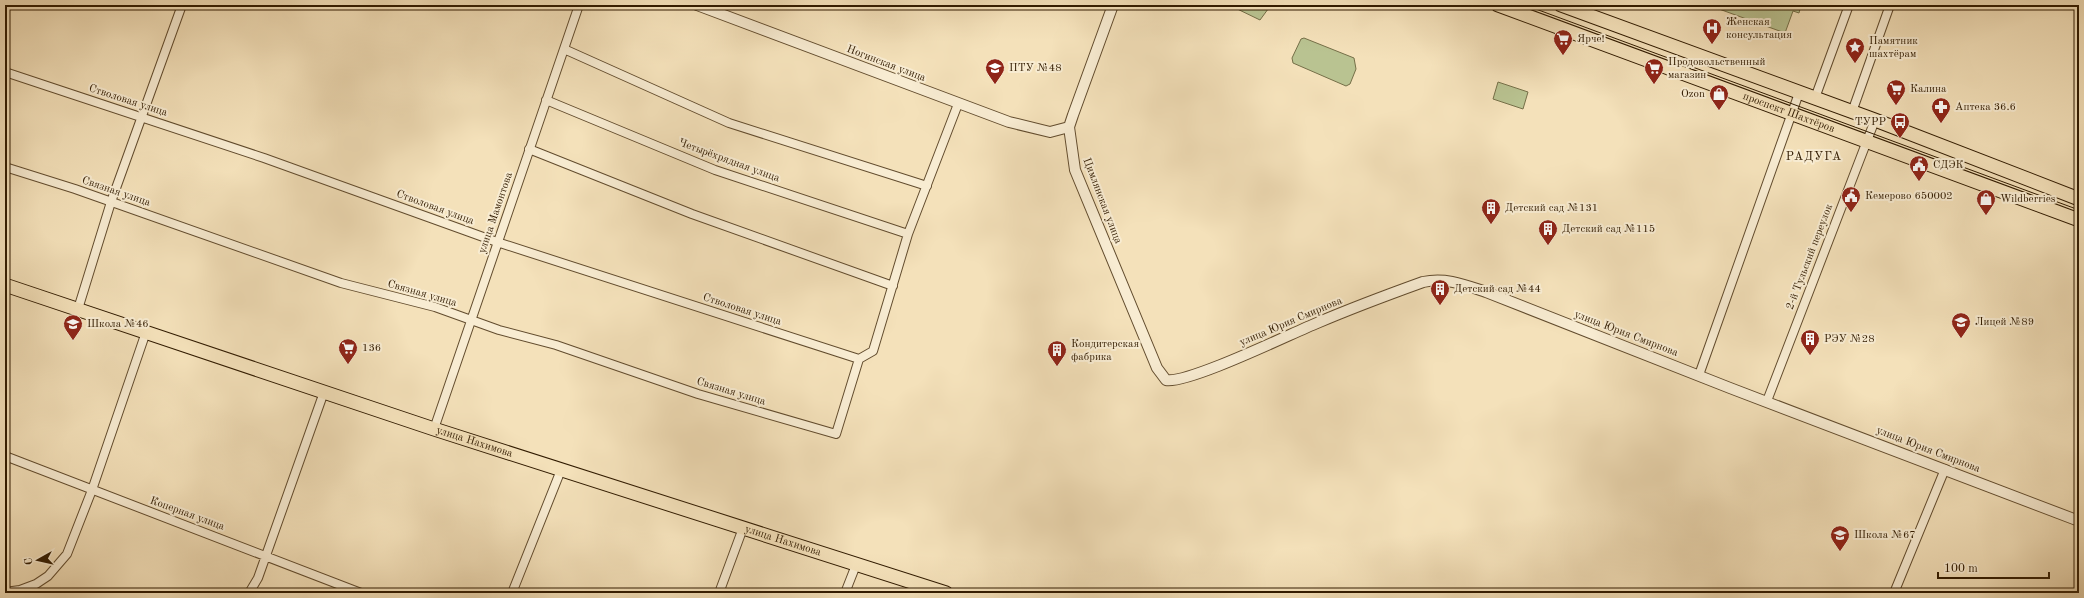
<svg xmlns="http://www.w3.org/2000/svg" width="2084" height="598" font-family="'Old Standard TT',serif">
<rect width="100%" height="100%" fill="#f4e1ba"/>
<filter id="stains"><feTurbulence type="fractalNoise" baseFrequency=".005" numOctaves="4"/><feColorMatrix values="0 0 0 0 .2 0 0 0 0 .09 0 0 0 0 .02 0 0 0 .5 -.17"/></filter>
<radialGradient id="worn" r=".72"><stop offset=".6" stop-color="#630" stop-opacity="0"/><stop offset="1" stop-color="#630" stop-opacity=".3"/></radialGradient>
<!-- green -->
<path fill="#b9c391" stroke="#756f48" d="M1229,5H1271L1260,20Z
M1720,5L1733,7L1734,5H1801L1799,13L1793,11L1785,33L1719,9Z
M1304,38L1354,58L1356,69L1350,84L1346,86L1293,63L1292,58L1301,39Z
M1498,82L1528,92L1523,109L1493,99Z"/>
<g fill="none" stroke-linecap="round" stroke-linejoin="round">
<defs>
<path id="minor" d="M564,49L729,123L927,186
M5,72L264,158L497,242L859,359
M1815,98L1849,5
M546,100L715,170L908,234
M1852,112L1890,5
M529,149L692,214L893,286
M5,167L75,189L341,283L435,307L499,330L556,345L698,394L836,434L859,359L873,351L908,234L958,104
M78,309L111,202L182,5
M1699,375L1799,93
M1767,401L1875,120
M434,429L579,5
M5,456L361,593
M5,592L20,590L36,584L48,576L67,554L92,490L146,332
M249,593L258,578L324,392
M512,593L561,470
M719,593L743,528
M845,593L856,565
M1894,593L1945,469"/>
<path id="tertiary" d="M697,5L1009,122L1050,132L1069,127
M1113,5L1073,115L1069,127L1075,170L1157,368L1166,380C1188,384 1290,334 1317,323C1352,308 1387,295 1423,282C1446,277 1465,285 1486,292L1730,388L2079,521"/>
<g id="primary">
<path id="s1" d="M1498,5L2079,220"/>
<path d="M1561,5L1875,120L2079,199"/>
<path id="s2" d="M5,285L434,429L946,593"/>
</g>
</defs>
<!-- minor casing -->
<use href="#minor" stroke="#624c2e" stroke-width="10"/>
<!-- tertiary casing -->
<use href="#tertiary" stroke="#624c2e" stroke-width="12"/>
<!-- primary casing -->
<use href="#primary" stroke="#311b00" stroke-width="15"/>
<!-- minor -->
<use href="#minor" stroke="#f8ecd2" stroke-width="8"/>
<!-- tertiary -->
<use href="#tertiary" stroke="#f8ecd2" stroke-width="10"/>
<!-- primary -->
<use href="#primary" stroke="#f4e1ba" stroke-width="13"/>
<!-- tram -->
<path stroke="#311b00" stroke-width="1" d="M1525,5L2079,210"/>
</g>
<!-- icons -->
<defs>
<symbol id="hospital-pin" viewBox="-11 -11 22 30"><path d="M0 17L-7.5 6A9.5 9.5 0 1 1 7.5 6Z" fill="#8f2418" stroke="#f8ecd2"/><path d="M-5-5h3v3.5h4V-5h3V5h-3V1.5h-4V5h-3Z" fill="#fff"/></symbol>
<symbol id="supermarket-pin" viewBox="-11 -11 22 30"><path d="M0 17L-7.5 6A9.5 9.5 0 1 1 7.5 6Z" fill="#8f2418" stroke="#f8ecd2"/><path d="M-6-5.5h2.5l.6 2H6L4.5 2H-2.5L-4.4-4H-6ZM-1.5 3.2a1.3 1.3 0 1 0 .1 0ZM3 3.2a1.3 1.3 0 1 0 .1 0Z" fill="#fff"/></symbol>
<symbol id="sight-pin" viewBox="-11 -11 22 30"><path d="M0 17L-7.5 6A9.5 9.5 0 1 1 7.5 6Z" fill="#8f2418" stroke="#f8ecd2"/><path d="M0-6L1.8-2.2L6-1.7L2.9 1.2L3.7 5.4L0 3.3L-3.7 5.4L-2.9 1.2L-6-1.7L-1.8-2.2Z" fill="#fff"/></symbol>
<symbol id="university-pin" viewBox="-11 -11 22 30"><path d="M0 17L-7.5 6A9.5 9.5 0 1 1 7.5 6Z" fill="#8f2418" stroke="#f8ecd2"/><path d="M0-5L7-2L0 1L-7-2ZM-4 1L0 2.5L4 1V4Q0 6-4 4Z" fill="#fff"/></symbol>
<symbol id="shop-pin" viewBox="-11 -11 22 30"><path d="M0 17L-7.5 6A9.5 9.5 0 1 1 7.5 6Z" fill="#8f2418" stroke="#f8ecd2"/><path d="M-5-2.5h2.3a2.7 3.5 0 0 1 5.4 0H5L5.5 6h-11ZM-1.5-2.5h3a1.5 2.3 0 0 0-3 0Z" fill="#fff"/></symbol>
<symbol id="pharmacy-pin" viewBox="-11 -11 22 30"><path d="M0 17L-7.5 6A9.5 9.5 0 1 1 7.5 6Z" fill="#8f2418" stroke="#f8ecd2"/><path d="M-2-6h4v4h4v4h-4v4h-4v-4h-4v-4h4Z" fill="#fff"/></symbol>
<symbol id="bus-pin" viewBox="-11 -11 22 30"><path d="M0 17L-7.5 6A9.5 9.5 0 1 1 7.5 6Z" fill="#8f2418" stroke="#f8ecd2"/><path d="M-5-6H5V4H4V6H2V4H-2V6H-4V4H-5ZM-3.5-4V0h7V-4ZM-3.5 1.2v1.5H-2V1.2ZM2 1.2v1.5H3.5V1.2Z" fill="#fff"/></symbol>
<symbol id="civic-pin" viewBox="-11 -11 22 30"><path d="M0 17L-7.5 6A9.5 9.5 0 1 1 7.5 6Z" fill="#8f2418" stroke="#f8ecd2"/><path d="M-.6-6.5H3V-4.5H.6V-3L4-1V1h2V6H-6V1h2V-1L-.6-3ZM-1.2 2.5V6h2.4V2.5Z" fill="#fff"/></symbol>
<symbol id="building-pin" viewBox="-11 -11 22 30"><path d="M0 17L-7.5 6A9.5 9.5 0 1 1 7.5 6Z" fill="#8f2418" stroke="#f8ecd2"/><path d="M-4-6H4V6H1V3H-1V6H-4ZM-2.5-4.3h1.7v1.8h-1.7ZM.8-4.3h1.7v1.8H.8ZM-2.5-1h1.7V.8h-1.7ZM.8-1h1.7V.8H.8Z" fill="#fff"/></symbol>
<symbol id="school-pin" viewBox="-11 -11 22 30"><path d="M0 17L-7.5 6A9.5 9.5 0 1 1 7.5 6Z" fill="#8f2418" stroke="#f8ecd2"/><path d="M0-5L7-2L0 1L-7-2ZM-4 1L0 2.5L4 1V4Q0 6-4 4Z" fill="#fff"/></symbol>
</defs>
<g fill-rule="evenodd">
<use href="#hospital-pin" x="1701" y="17" width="22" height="30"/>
<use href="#supermarket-pin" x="1552" y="28" width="22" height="30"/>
<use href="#sight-pin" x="1844" y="36" width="22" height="30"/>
<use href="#university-pin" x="984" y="57" width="22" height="30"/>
<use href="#supermarket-pin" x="1643" y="57" width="22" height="30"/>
<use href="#supermarket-pin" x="1885" y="78" width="22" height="30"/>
<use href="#shop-pin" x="1708" y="83" width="22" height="30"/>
<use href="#pharmacy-pin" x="1930" y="96" width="22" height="30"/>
<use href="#bus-pin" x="1889" y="111" width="22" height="30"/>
<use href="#civic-pin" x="1908" y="154" width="22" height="30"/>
<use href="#civic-pin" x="1840" y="185" width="22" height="30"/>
<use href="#shop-pin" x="1975" y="188" width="22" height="30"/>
<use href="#building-pin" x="1480" y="197" width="22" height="30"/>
<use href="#building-pin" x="1537" y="218" width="22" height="30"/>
<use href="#building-pin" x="1429" y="278" width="22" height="30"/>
<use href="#school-pin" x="1950" y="311" width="22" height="30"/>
<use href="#school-pin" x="62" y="313" width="22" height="30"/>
<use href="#building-pin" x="1799" y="328" width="22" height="30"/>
<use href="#supermarket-pin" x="337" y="337" width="22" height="30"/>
<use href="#building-pin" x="1046" y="339" width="22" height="30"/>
<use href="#school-pin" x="1829" y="524" width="22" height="30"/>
</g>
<g text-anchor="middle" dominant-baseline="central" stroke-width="4" stroke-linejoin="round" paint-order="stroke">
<!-- poi labels -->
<g font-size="11" fill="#311b00" stroke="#f8ecd2" text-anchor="start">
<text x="1726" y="22">Женская<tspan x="1726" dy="13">консультация</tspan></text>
<text x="1577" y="39">Ярче!</text>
<text x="1869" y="41">Памятник<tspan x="1869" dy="13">шахтёрам</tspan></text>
<text x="1668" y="62">Продовольственный<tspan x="1668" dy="13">магазин</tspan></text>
<text x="1009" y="68">ПТУ №48</text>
<text x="1910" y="89">Калина</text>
<text x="1705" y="94" text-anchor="end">Ozon</text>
<text x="1955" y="107">Аптека 36.6</text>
<text x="1886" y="122" text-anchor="end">ТУРР</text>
<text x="1933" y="165">СДЭК</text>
<text x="1865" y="196">Кемерово 650002</text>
<text x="2000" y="199">Wildberries</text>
<text x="1505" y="208">Детский сад №131</text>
<text x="1562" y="229">Детский сад №115</text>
<text x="1454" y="289">Детский сад №44</text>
<text x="1975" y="322">Лицей №89</text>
<text x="87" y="324">Школа №46</text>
<text x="1824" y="339">РЭУ №28</text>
<text x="1071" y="344">Кондитерская<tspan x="1071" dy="13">фабрика</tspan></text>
<text x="362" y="348">136</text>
<text x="1854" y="535">Школа №67</text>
</g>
<!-- street labels -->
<g font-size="11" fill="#311b00" stroke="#f8ecd2">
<text transform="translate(886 64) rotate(21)">Ногинская улица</text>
<text transform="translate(128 101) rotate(18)">Стволовая улица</text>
<text stroke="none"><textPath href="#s1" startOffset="310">проспект Шахтёров</textPath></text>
<text transform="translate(729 161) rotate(20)">Четырёхрядная улица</text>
<text transform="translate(116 192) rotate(19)">Связная улица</text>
<text transform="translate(1102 201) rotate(69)">Цимлянская улица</text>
<text transform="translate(435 208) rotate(20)">Стволовая улица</text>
<text transform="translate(496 213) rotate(-71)">улица Мамонтова</text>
<text transform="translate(1810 257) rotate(-69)">2-й Тульский переулок</text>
<text transform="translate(422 294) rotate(16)">Связная улица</text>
<text transform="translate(742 310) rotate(18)">Стволовая улица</text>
<text transform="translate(1291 322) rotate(-23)">улица Юрия Смирнова</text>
<text transform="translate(1626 334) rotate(21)">улица Юрия Смирнова</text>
<text transform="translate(731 392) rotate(17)">Связная улица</text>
<text stroke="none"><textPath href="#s2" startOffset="495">улица Нахимова</textPath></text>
<text transform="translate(1928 450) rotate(21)">улица Юрия Смирнова</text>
<text transform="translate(187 514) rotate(20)">Коперная улица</text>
<text stroke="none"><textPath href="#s2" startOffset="819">улица Нахимова</textPath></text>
</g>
<!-- neighbourhood labels -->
<g font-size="12" letter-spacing="1" fill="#311b00" stroke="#f8ecd2">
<text x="1814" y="157">РАДУГА</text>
</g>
</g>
<!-- margin -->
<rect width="2084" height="598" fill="none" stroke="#f4e1ba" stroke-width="20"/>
<rect x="6" y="6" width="2072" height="586" fill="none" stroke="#311b00" stroke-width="2"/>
<rect x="10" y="10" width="2064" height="578" fill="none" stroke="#311b00"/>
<!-- north arrow -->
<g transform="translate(38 560) rotate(262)" stroke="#f8ecd2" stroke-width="3" paint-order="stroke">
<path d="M0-3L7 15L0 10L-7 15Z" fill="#311b00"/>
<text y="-6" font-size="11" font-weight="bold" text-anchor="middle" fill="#311b00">С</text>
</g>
<!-- scale -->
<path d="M1938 572v6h111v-6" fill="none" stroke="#311b00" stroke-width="2"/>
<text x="1944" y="572" font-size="12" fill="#311b00" stroke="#f8ecd2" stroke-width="3" paint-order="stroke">100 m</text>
<rect width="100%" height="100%" filter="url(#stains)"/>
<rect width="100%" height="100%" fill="url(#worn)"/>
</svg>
